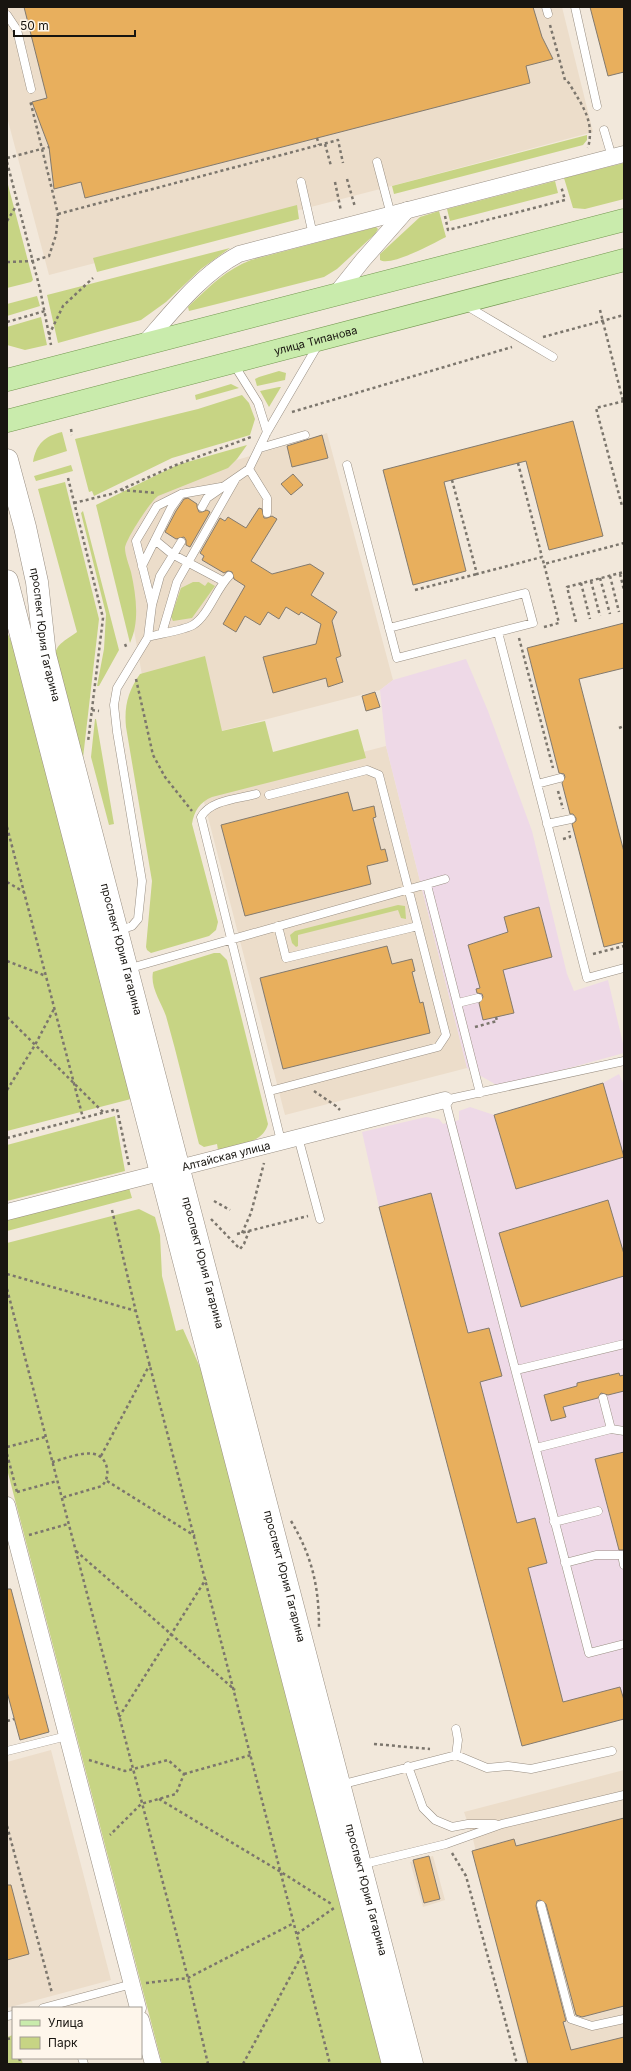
<svg xmlns="http://www.w3.org/2000/svg" width="631" height="2071" font-family="Inter,sans-serif">
<rect width="100%" height="100%" fill="#f2e8db"/>
<!-- built -->
<path fill="#ecddca" d="M7,7H562L593,132L384,188L49,275L7,117Z
M327,433L393,680L380,690L155,748L119,546L148,492L190,474Z
M386,746L467,1068L285,1115L202,794Z
M51,1750L111,1980L7,2008V1762Z
M624,1770V2064H526L472,1835L464,1812Z
M433,1856L445,1900L423,1907L410,1862Z"/>
<!-- industrial -->
<path fill="#eed9e7" d="M466,659L488,711L532,831L567,974L574,991L608,980L624,1048V1053L500,1087L467,1068L386,746L380,690L393,680Z
M619,1074L624,1085V1719L522,1746L379,1207L362,1132L426,1117L439,1119L443,1124L459,1120V1111L470,1107L494,1115L603,1083Z"/>
<!-- green -->
<path fill="#c7d484" d="M587,135V140L583,145L394,194L392,186Z
M624,163V199L585,209L573,208L564,178Z
M7,181L33,280L31,282L7,288Z
M555,181L558,193L450,221L447,209Z
M297,205L299,219L97,272L93,258Z
M439,211L446,237C434,243 391,267 380,260V254L420,217Z
M376,227L378,229L375,234L337,269L324,277L189,311L188,307L192,303C210,286 227,269 251,260Z
M230,248L201,269L166,302L141,320L58,343L47,295Z
M37,296L40,306L7,316V304Z
M41,317L47,345L25,350L7,345V327Z
M279,371L286,373L285,380L257,386L255,379L259,377Z
M231,384L239,388L196,400L195,395Z
M279,387H281L269,407L260,391Z
M242,395L249,403L255,419L250,435L172,458L94,496L92,491L89,492L75,439L198,409Z
M62,432L67,451L33,462C36,444 45,436 62,432Z
M247,445L237,459L228,468L158,496C150,502 126,539 125,548C125,555 129,565 131,572C136,595 140,621 130,643L96,505L177,465Z
M71,465L73,471L36,481L34,476Z
M65,482L99,619L83,758L81,756L55,656C55,644 68,639 77,632L38,489Z
M83,511L119,650L99,686H97L104,649L106,614L81,513Z
M193,582H199L205,586L208,582L215,586L192,618L173,621L171,617L181,588Z
M7,632L12,643L131,1099L7,1131Z
M205,656L222,731L265,721L273,752L358,729L366,758L212,797C200,802 194,811 192,824L218,922L216,930L209,936L151,953L147,950L146,947L152,881L126,727C124,706 128,691 140,674Z
M95,719H96L114,824L109,825L91,757Z
M398,905L405,906L406,919L401,918L398,910L298,935V946L296,947L292,943L290,935L295,931Z
M214,953H220L227,960L268,1124C263,1144 235,1146 218,1150L217,1144L204,1147L199,1144C188,1102 178,1058 166,1016C161,1002 150,987 153,972L156,971Z
M115,1116L125,1171L7,1201V1145Z
M129,1188L132,1198L7,1231V1220Z
M139,1209L155,1217L160,1235L162,1276L176,1331L183,1329L203,1374L382,2064H162L7,1469V1243Z
M13,2035V2058H21L23,2064H7V2037Z"/>
<!-- building -->
<path fill="#e8af5d" stroke="#837a6e" d="M24,7H533L542,37L553,59L526,66L530,83L85,198L81,182L54,189L49,147L32,102L47,98Z
M590,7H624V72L608,76Z
M573,421L603,536L549,550L526,461L444,482L466,571L413,585L383,470Z
M322,435L328,458L292,467L287,446Z
M293,474L303,485L291,495L281,484Z
M188,498L197,504V507L199,512H202L207,510L210,512L190,547L186,545V540L184,537L176,539L165,532L176,511L184,499Z
M259,508L262,509L264,518H267L272,516L277,519L251,561L272,574L310,564L324,573L311,595L337,612L332,621L341,656L336,658L343,682L328,687L326,678L273,693L263,657L316,644L321,624L301,612L299,615L286,607L279,619L268,612L260,625L245,616L236,632L223,624L245,586L234,579L232,572L228,571L224,573L202,560L204,556L200,553L220,518L225,521L228,517L246,528Z
M624,623V668L579,679L624,852V942L604,947L572,824L576,821V818L573,814H570L562,783L565,777L564,774L559,773L527,648Z
M375,692L380,707L366,711L362,696Z
M348,792L353,811L374,806L376,817L373,818L381,850L385,849L388,861L367,866L371,884L245,916L221,825Z
M539,907L552,957L503,970L514,1013L483,1020L479,1003L483,997L482,994L477,993L476,989L480,988L468,945L508,932L504,917Z
M387,946L392,964L412,959L415,971L412,972L420,1003L423,1002L430,1033L283,1069L260,978Z
M603,1083L624,1157L516,1189L494,1115Z
M431,1193L468,1333L489,1328L502,1376L480,1382L517,1523L535,1518L547,1563L528,1568L563,1702L620,1687L624,1700V1719L522,1746L379,1207Z
M608,1200L624,1254V1276L521,1307L499,1233Z
M619,1373L620,1376L624,1375V1391L608,1395L601,1393L598,1398L563,1407L566,1417L551,1421L544,1395L577,1386V1383Z
M624,1452V1550H619L595,1459Z
M7,1589H11L49,1732L20,1740L7,1692Z
M624,1818V2006L582,2017L576,2015L546,1904L540,1900L537,1901L536,1906L566,2021L563,2022L571,2050L624,2037V2064H528L472,1851L514,1839L516,1846Z
M429,1856L440,1899L424,1903L413,1860Z
M7,1885H11L29,1954L7,1960Z"/>
<g fill="none" stroke-linecap="round" stroke-linejoin="round">
<defs>
<path id="service" d="M546,7L548,14
M575,7L597,106
M7,15L17,30L31,89
M604,130L612,157
M377,162L391,215
M301,182L313,235
M465,305L553,357
M233,363L258,403L267,432
M260,448L305,435
M347,465L397,658L533,623L525,593L389,628
M249,469L267,498V513
M202,507L207,498L249,469L267,432L319,343
M155,540L172,554L223,581
M142,566L171,508L181,494L221,487
M152,605L136,541L157,506L181,494
M498,632L587,978L624,968
M162,633L177,582L235,480
M148,637C159,634 185,630 193,625C208,616 216,589 229,576
M537,784L560,778
M256,794C238,799 210,800 201,817L281,1141
M269,795L367,770L379,775L446,1035L438,1047L270,1091
M547,824L571,819
M427,885L480,1093
M278,926L286,958L418,926
M117,931L132,926L138,919L142,881L117,732L114,705L117,688L148,637L152,605L160,576L181,542
M127,969L445,879
M458,1003L478,998
M624,1061L445,1100L589,1653L624,1644
M298,1137L320,1219
M516,1370L624,1344
M603,1398L611,1429
M536,1448L611,1429L624,1431
M554,1522L598,1511
M565,1563L596,1555H622L624,1565
M456,1729L458,1740L456,1755
M7,1751L67,1736
M408,1766L423,1808L435,1820L452,1827L468,1824H495
M340,1785L456,1755L487,1768L508,1766L531,1769L612,1751
M360,1865L446,1844L502,1824L624,1795
M541,1905L571,2019L592,2026L624,2019
M43,2008L132,1984
M7,2016L13,2015
M82,2058L84,2064"/>
<g id="minor">
<path d="M335,295L363,260L407,210"/>
<path d="M144,344C172,312 201,274 239,254L624,154"/>
<path id="s1" d="M7,1212L445,1100"/>
<path d="M7,1505L138,2008"/>
<path d="M141,2020L153,2064"/>
</g>
<g id="secondary">
<path id="s2" d="M7,460L25,527L37,582L45,655L412,2064"/>
<path d="M7,581L393,2064"/>
</g>
<g id="primary">
<path d="M7,380L624,220"/>
<path id="s3" d="M7,421L624,260"/>
</g>
</defs>
<!-- service casing -->
<use href="#service" stroke="#998f83" stroke-width="9"/>
<!-- minor casing -->
<use href="#minor" stroke="#998f83" stroke-width="17"/>
<!-- secondary casing -->
<use href="#secondary" stroke="#998f83" stroke-width="23"/>
<!-- primary casing -->
<use href="#primary" stroke="#749851" stroke-width="23"/>
<!-- path -->
<path stroke="#7c766d" stroke-width="2.5" stroke-dasharray="3 3" stroke-linecap="butt" d="M550,25L565,80L569,83C582,106 595,120 588,148
M317,138L319,145
M325,144L331,166
M7,158L49,147
M7,162L40,289L51,345
M347,179L355,207
M335,182L341,211
M58,214L338,140L343,163
M445,216L448,230L565,200L561,186
M7,221L18,203
M7,262L33,261L49,256L56,235L58,214L30,100
M600,310L623,401
M7,322L45,311
M49,335L63,306L93,278
M543,337L624,315
M624,401L596,408L622,506H624
M292,412L512,347
M71,429L72,435
M518,463L542,557
M68,478L103,618L88,742
M452,480L477,574L542,557L544,564L624,543
M121,490L156,493
M74,503L111,494L176,465L251,437
M620,574L624,590
M610,576L619,612
M600,578L610,614
M591,581L600,616
M581,583L590,619
M415,590L477,574
M576,622L567,587L624,572
M544,627L559,623L544,564
M519,638L553,768
M125,644L127,649
M136,679L153,755L165,777L192,811
M92,710L99,711
M619,728L624,726
M558,791L563,809
M7,827L83,1118
M563,839L570,837L569,831
M7,882L24,892
M593,954L624,946
M7,961L46,976
M7,1017L103,1112
M475,1027L497,1021L496,1017
M7,1090L35,1045L54,1009
M314,1091L336,1106L340,1110
M7,1138L117,1109L129,1165
M214,1201L230,1210
M112,1210L136,1312L330,2064
M211,1219L240,1249L244,1244L249,1231
M242,1233L251,1213L264,1163
M237,1234L308,1216
M7,1274L136,1311
M7,1289L188,1978L208,2064
M7,1447L45,1437
M7,1454L17,1492
M101,1456L150,1364
M52,1462C69,1458 101,1442 107,1468C108,1475 107,1480 102,1486L61,1498
M107,1481L195,1536
M17,1492L57,1481
M291,1521C312,1556 319,1587 319,1627
M29,1535L68,1524
M76,1551L235,1690
M119,1717L206,1579
M7,1721L14,1719
M374,1744L430,1749
M89,1760L125,1771L168,1760L184,1774L176,1794L141,1804L110,1835
M184,1774L251,1755
M159,1799L281,1872L333,1905
M7,1826L52,1993
M452,1853L466,1876L517,2064
M297,1934L334,1908
M146,1983L188,1978L294,1923
M7,2039L13,2038
M19,2058L21,2064
M243,2064L302,1955"/>
<!-- service -->
<use href="#service" stroke="#fff" stroke-width="8"/>
<!-- minor -->
<use href="#minor" stroke="#fff" stroke-width="16"/>
<!-- secondary -->
<use href="#secondary" stroke="#fff" stroke-width="22"/>
<!-- primary -->
<use href="#primary" stroke="#c9ebac" stroke-width="22"/>
</g>
<g text-anchor="middle" dominant-baseline="central" stroke-width="3.5" stroke-linejoin="round" paint-order="stroke">
<!-- street labels -->
<g font-size="11" fill="#181510" stroke="#fef6eb">
<text stroke="none"><textPath href="#s3" startOffset="319">улица Типанова</textPath></text>
<text stroke="none"><textPath href="#s2" startOffset="179">проспект Юрия Гагарина</textPath></text>
<text stroke="none"><textPath href="#s2" startOffset="503">проспект Юрия Гагарина</textPath></text>
<text stroke="none"><textPath href="#s1" startOffset="226">Алтайская улица</textPath></text>
<text stroke="none"><textPath href="#s2" startOffset="827">проспект Юрия Гагарина</textPath></text>
<text stroke="none"><textPath href="#s2" startOffset="1151">проспект Юрия Гагарина</textPath></text>
<text stroke="none"><textPath href="#s2" startOffset="1475">проспект Юрия Гагарина</textPath></text>
</g>
</g>
<!-- border -->
<rect width="631" height="2071" fill="none" stroke="#181510" stroke-width="16"/>
<!-- legend -->
<rect x="12" y="2007" width="130" height="52" fill="#fef6eb" stroke="#a29c93"/>
<rect x="20" y="2020" width="20" height="6" fill="#c9ebac" stroke="#a29c93"/>
<text x="48" y="2027" font-size="12" fill="#181510">Улица</text>
<rect x="20" y="2037" width="20" height="12" fill="#c7d484" stroke="#a29c93"/>
<text x="48" y="2047" font-size="12" fill="#181510">Парк</text>
<!-- scale -->
<path d="M14 30v6h121v-6" fill="none" stroke="#181510" stroke-width="2"/>
<text x="20" y="30" font-size="12" fill="#181510" stroke="#fef6eb" stroke-width="3" paint-order="stroke">50 m</text>
</svg>
